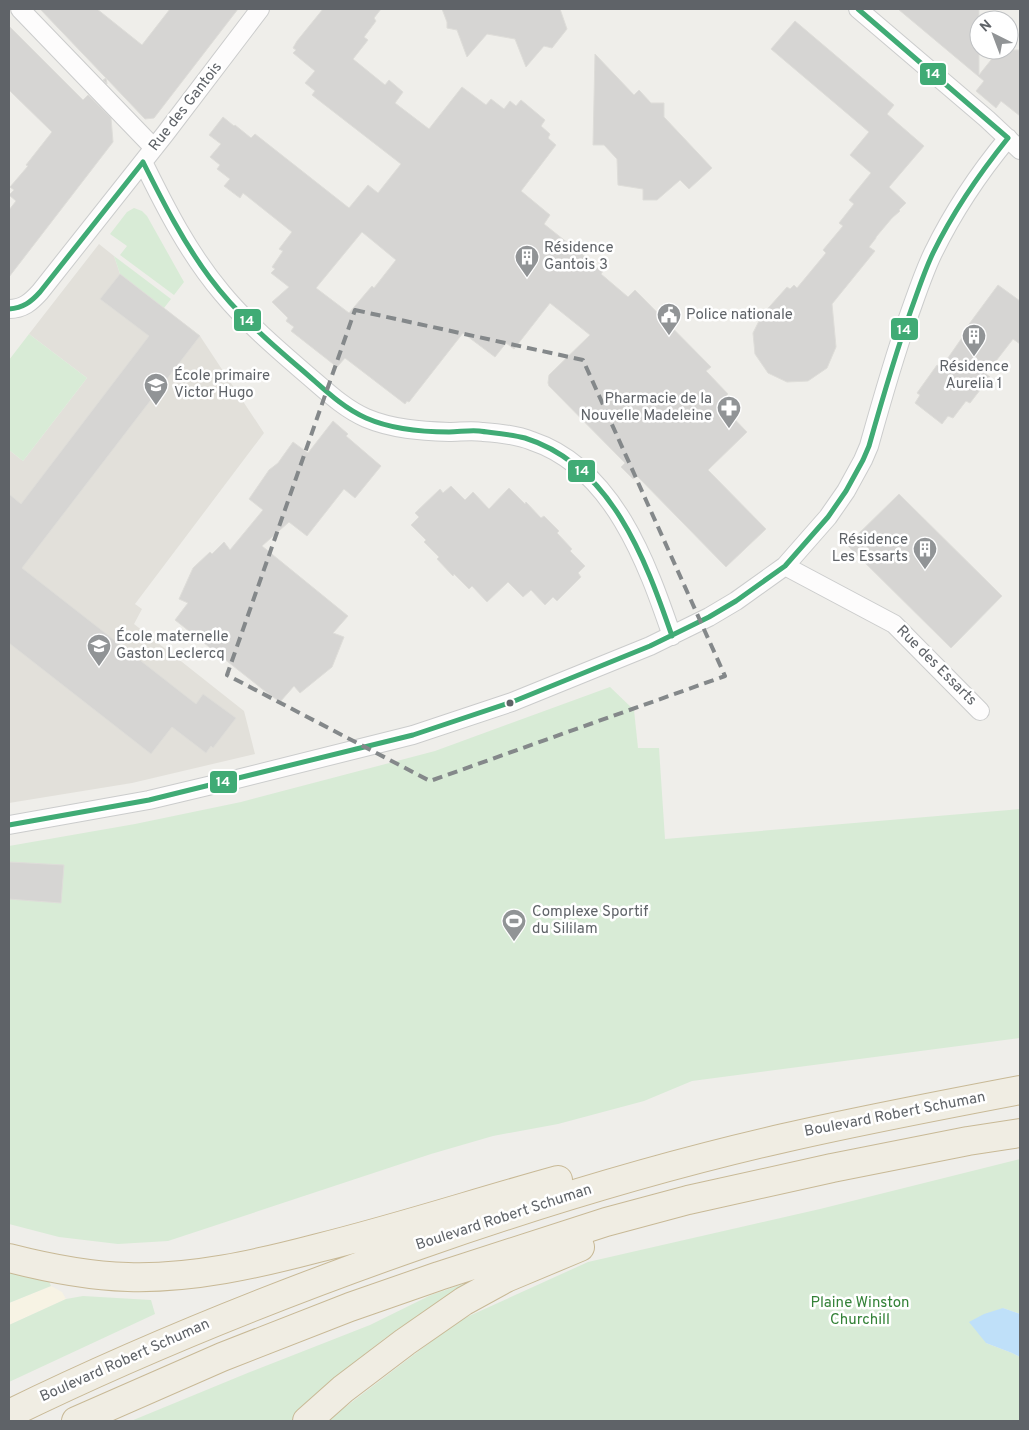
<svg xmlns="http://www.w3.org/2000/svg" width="1029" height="1430" font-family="Overpass,sans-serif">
<rect width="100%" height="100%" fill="#efeeea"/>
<!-- commercial -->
<path fill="#f7f3e4" d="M51,1286L62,1292L66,1299L9,1325V1303Z"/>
<!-- education -->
<path fill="#e2e0da" d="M99,244L114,256L120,274L200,336L264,433L135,604L142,609L134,624L244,711L255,754L132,783L9,803V450L23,461L87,378L29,334Z"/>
<!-- green -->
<path fill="#d8ebd6" d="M134,208L142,211L147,216L184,282L174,295L120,255L127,246L110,234L127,212Z
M114,256L171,299L164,308L120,274Z
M29,334L87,378L23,461L9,450V360Z
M610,687L634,710L638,748H659L665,839L1020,809V1038L692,1081L644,1101L558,1124L493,1136L431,1154L168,1241L118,1244L59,1237L9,1224V846L135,824L241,802L435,751Z
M1020,1159V1314L1003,1308L986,1343L1012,1353L1020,1357V1421H327L458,1321L588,1262L820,1209Z
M9,1267L47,1277L51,1286L9,1303Z
M481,1278C444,1300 405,1322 371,1349C343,1371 317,1396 291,1421H131L250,1372L370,1325L431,1295Z
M83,1296L151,1300L155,1314L9,1382V1325L66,1299Z"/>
<!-- water -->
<path fill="#bfe0f9" d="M1003,1308L1020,1314V1357L1012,1353L986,1343L969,1322L984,1314Z"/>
<!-- building -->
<path fill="#d6d5d3" stroke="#deddd9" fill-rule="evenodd" d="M40,9H97L142,45L170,9H238L154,118L145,119L106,78L107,84L103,80L106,78Z
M323,9H381L374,18L376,21L364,37L368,40L353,59L385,85L389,80L403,92L395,103L429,129L462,87L486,105L491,99L504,109L510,101L516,106L521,100L545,120L541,126L550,134L548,138L556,145L521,191L550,215L544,224L603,271L601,274L628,297L635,290L711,367L706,371L728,394L719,403L747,432L708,470L766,529L726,567L637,476L633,479L621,467L625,463L549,386L548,383L549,375L590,335L550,303L514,349L506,343L495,357L463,333L409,402L407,401L405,404L345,358L337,367L291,331L294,327L286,321L288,318L272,302L289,287L271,273L275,269L272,267L283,251L279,249L292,232L243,193L240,198L224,186L230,179L217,169L220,165L210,157L221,144L209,135L223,117L234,126L235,125L251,138L255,134L349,208L368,185L378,193L401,164L312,95L315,91L305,83L315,71L293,53L296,50L293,48L297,41ZM362,232L396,260L374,288L372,286L349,313L316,288Z
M442,9H560L567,29L552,48L544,46L526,67L515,39L487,34L467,57L457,30L447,28V22Z
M898,9H979V75L999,50H1020V116L1001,101L996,108L976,91L984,81Z
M795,21L894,105L887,114L924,146L889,187L906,203L899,210L900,211L892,218L876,237V238L869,247L875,251L832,304L836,347L827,368L808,381L787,382L768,373L755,354L753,333L762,315L787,287L790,289L794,285L797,288L826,253L823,250L843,226L839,223L854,204L849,200L871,173L850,155L869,132L771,49Z
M9,26L83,100L88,95L111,118L113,142L9,277V210L16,201L9,195L14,190L10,187L28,166L26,165L52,132L9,90Z
M595,54L634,95L639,90L651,103H664V117L712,168L689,189L680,180L657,200H643V189L618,185L617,159L604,145H593Z
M120,274L200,336L22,568L196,704L203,694L236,718L213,748L211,746L206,753L172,727L151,754L9,643V494L21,504L149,336L100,299Z
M998,285L1020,301V344L1013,339L986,374L990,377L970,403L966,401L953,418L948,416L942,424L915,403L920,395L917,393L937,365L941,368L966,332L964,331Z
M333,421L348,434L346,436L381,466L355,498L344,489L307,536L289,522L262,546L348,616L333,633L344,637L332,667L300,693L294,686L280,702L266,692L175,620L188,603L179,599L193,568L210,552L212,554L224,542L230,550L263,510L249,499L269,470L278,463L293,442L308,453Z
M451,486L465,500L473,492L489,509L509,488L525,504L526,502L541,518L544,516L559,531L557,533L572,549L570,551L585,566L578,573L581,577L557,601L553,597L545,605L531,590L523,597L508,582L487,602L472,586L469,589L454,574L453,576L437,559L439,557L424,542L426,540L411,525L419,517L415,513L440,489L443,493Z
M899,494L1002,596L951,648L847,545Z
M9,862L64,865L61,903L9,899Z"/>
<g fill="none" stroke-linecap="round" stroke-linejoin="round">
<defs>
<path id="street" d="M20,9L154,148
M858,9L987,119L1020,150
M143,162C165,207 189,254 222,293C246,322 276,348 305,373C324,389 343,408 366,418C392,429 421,431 449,432C460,432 472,430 483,432C499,433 517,435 532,441C613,468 647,563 672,636
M9,309C23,309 31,302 40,292L165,134L260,9
M785,566L894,624L980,711
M9,825L149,800L233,780L413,735L512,702L650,646L709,617L736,601L785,566L828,517L846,491L863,460L869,446C881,403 893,360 908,318C916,296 923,274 933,253C953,212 979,173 1008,138"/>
<path id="highway" d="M9,1258C48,1268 88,1276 128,1277C192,1279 257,1264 318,1248C399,1228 478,1202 558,1180
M9,1414C142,1349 279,1294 419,1245C539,1203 661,1166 784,1138C862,1120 941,1105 1020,1090
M76,1421L222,1357L350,1307L439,1276L606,1222L688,1200L832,1168L968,1141L1020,1133
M307,1421L343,1389L405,1342L464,1301L506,1278L580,1247"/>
</defs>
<!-- street casing -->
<use href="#street" stroke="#cbcccc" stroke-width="20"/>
<!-- highway casing -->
<use href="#highway" stroke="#c8b996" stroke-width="30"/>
<!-- street -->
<use href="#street" stroke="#fdfcfc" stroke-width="18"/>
<!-- highway -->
<use href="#highway" stroke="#f0ede3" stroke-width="28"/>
<defs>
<path id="bus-1" d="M858,9L1008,138
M143,162C163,202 183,242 210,278C236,313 269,342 302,370C322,387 341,407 366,418C391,429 421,432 449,432C459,432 469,430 479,431C494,433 510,434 525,438C611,465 645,558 672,636
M9,309C23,308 31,302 40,292L143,162
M9,825L149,800L413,735L512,702L650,646L709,617L736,601L785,566L828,517L846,491L863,460L869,446C882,400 895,355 911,310C918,291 924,272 933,253C953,212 979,174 1008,138"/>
</defs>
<!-- bus-1 casing -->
<use href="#bus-1" stroke="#fff" stroke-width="9"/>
<!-- bus-1 -->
<use href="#bus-1" stroke="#40ab75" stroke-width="5"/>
</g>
<!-- marked area -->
<path fill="none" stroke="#84888a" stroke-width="4" stroke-dasharray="10 6" stroke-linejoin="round" d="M355,310L583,360L725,676L430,781L227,675Z"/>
<!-- icons -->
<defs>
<symbol id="building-pin" viewBox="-11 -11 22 30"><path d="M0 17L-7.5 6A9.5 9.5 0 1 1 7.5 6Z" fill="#919496" stroke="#fff"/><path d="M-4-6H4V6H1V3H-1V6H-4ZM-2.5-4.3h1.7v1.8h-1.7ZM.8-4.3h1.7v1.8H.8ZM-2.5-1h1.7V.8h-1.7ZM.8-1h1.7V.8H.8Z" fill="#fff"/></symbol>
<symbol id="civic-pin" viewBox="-11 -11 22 30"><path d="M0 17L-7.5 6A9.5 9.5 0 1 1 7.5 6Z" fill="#919496" stroke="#fff"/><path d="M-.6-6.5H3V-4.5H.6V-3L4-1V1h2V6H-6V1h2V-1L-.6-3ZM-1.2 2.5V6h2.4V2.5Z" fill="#fff"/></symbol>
<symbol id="school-pin" viewBox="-11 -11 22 30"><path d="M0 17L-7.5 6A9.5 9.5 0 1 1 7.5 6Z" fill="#919496" stroke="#fff"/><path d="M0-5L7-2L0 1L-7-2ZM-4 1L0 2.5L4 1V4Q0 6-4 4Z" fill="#fff"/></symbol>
<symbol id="pharmacy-pin" viewBox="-11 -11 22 30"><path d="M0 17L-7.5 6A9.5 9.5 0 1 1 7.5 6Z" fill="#919496" stroke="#fff"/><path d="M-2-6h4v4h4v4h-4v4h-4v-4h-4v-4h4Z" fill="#fff"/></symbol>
<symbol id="stadium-pin" viewBox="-11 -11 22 30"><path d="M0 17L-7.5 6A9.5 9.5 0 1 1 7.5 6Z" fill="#919496" stroke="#fff"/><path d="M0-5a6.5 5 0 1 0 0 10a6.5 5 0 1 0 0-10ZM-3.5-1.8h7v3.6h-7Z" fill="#fff"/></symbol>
</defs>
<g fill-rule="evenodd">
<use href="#building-pin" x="513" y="243" width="28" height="38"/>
<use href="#civic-pin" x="655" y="301" width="28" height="38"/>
<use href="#building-pin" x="960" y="322" width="28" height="38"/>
<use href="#school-pin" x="142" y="371" width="28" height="38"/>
<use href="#pharmacy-pin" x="715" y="394" width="28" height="38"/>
<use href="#building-pin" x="911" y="535" width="28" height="38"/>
<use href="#school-pin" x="85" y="632" width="28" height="38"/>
<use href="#stadium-pin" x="500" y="907" width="28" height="38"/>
</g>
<!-- markers -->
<circle fill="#5f6368" stroke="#fff" stroke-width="2" cx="510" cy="703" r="4.5"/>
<g text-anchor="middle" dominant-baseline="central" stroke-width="5" stroke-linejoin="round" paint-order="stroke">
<!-- street labels -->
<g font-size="15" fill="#5f6368" stroke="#fff">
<text transform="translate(186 107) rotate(-52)">Rue des Gantois</text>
<text transform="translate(936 666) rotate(45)">Rue des Essarts</text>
<text transform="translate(895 1115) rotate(-11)">Boulevard Robert Schuman</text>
<text transform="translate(504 1218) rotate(-18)">Boulevard Robert Schuman</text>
<text transform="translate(125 1361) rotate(-24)">Boulevard Robert Schuman</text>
</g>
<!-- poi labels -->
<g font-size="15" fill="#5f6368" stroke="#fff" text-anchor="start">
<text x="544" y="248">Résidence<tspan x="544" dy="17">Gantois 3</tspan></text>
<text x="686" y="315">Police nationale</text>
<text x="974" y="367" text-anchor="middle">Résidence<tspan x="974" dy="17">Aurelia 1</tspan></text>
<text x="174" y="376">École primaire<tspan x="174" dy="17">Victor Hugo</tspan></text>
<text x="712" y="399" text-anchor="end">Pharmacie de la<tspan x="712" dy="17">Nouvelle Madeleine</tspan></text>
<text x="908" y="540" text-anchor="end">Résidence<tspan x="908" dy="17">Les Essarts</tspan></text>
<text x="116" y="637">École maternelle<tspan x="116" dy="17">Gaston Leclercq</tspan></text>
<text x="532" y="912">Complexe Sportif<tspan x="532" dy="17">du Sililam</tspan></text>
</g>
<!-- park labels -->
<g font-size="15" fill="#348238" stroke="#fff">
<text x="860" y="1303">Plaine Winston<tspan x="860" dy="17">Churchill</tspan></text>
</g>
</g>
<g stroke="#fff" stroke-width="2">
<rect x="919" y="62" width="28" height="24" rx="5" fill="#40ab75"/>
<rect x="233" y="308" width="29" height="24" rx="5" fill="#40ab75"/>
<rect x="890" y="317" width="29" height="24" rx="5" fill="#40ab75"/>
<rect x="567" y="459" width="29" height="24" rx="5" fill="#40ab75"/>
<rect x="209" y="770" width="29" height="24" rx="5" fill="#40ab75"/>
</g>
<g font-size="14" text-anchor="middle" font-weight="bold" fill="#fff">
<text x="933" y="78">14</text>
<text x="247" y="325">14</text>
<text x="904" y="334">14</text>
<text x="582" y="475">14</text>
<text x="223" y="786">14</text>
</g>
<!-- border -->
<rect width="1029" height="1430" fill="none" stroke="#5f6368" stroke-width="20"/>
<!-- north arrow -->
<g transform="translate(994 35) rotate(318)"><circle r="24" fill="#ffffff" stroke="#bfc1c3"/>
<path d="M0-4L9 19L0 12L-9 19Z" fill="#919496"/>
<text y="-8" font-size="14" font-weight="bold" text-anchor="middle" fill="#5f6368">N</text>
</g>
</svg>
